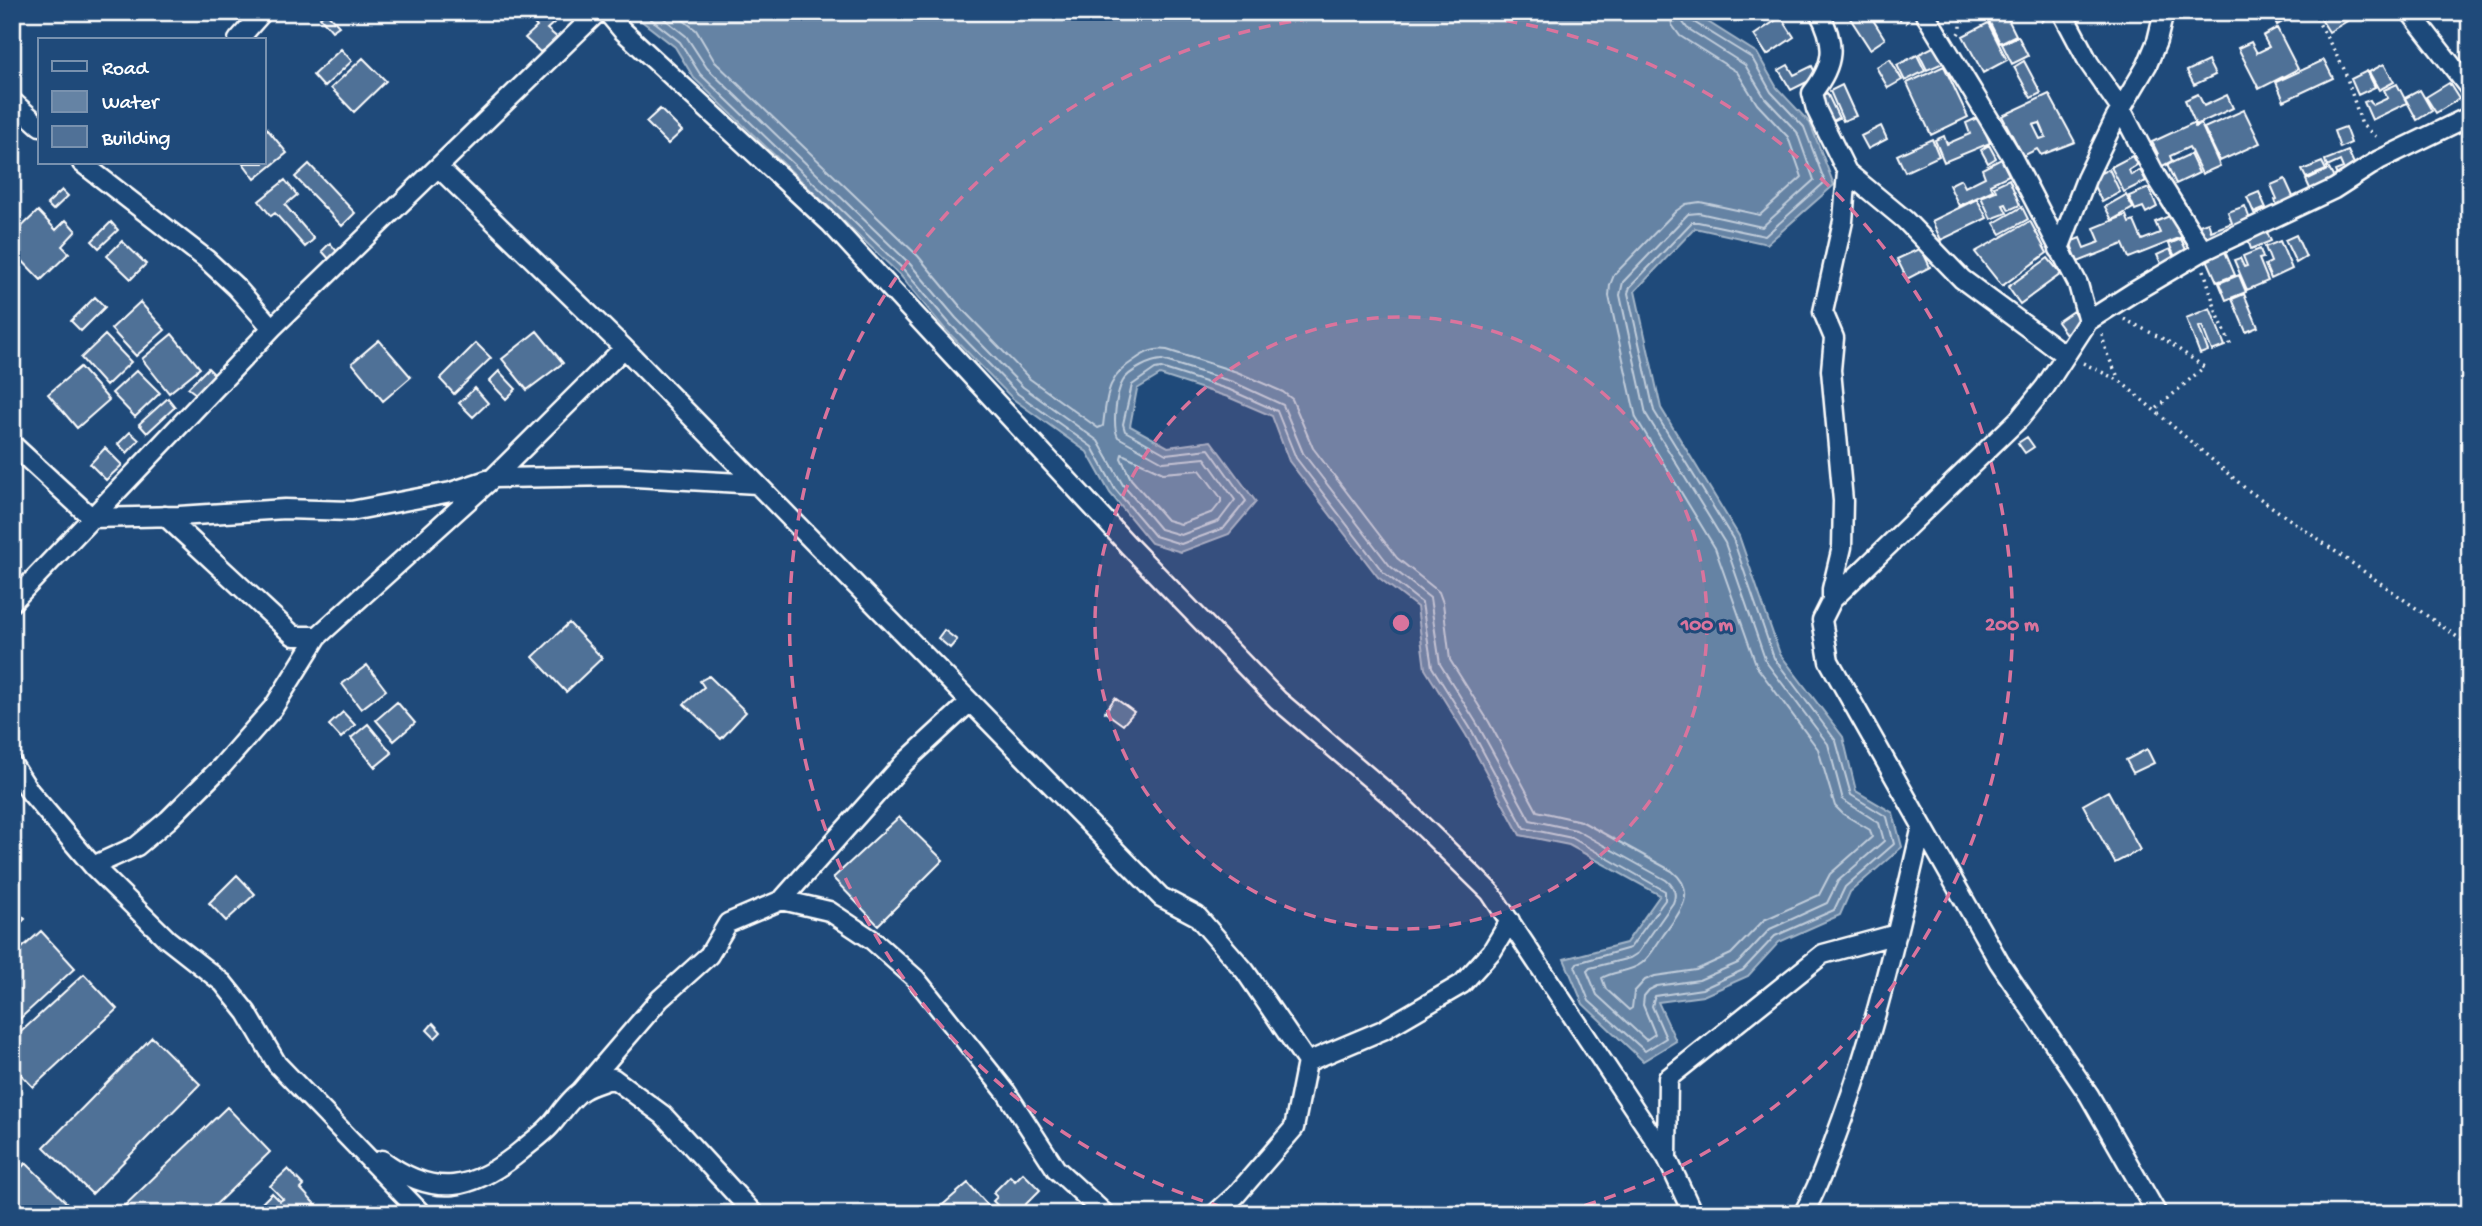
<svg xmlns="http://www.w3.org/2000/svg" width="2482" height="1226" font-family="'Gochi Hand',sans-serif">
<rect width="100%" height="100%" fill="#1f4a7a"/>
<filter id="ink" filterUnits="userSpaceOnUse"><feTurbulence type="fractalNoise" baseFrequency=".0143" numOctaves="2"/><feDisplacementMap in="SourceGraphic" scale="14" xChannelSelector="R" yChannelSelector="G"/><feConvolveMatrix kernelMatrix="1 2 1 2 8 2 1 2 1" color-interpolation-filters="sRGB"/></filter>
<g filter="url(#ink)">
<!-- water -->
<path fill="#6583a4" stroke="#a3b5c8" stroke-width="2" d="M630,12H1692L1757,53L1777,88L1810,123L1834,185L1767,244L1695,228L1635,291L1661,408L1739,536L1780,654L1843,737L1856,791L1893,813L1902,847L1850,892L1840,915L1779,942L1748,976L1703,996L1658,1002L1676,1041L1643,1061L1583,1004L1564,959L1626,943L1660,895L1569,845L1520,835L1466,735L1425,669L1417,607L1378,577L1289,461L1272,416L1228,397L1160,375L1137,389L1130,426L1168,447L1211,441L1256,502L1229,534L1181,552L1151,543L1110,493L1087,452L1013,399L944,328L900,275L694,78L675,47Z"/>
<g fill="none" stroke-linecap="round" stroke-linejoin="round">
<!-- shore -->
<path stroke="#c1cddb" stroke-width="2" d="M642,12L680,42L700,74L904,270L950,324L1018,394L1092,447L1115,489L1155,536L1181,544L1224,528L1246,501L1209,449L1166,454L1125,431L1123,424L1132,385L1155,369L1161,368L1230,390L1277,411L1296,458L1383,572L1422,603L1432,667L1472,731L1524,828L1572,838L1665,891V900L1630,948L1577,963L1575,966L1589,1001L1645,1051L1666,1038L1652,1006L1655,996L1702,989L1743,970L1775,936L1834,910L1845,887L1894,844L1887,817L1851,795L1836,741L1774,658L1733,539L1654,411L1628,293L1630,287L1692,222H1698L1765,236L1825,182L1804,127L1771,92L1752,58L1692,21L1689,12
M656,12L686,36L707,68L910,264L956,318L1023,387L1098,441L1123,485L1160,529L1181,535L1219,521L1235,500L1205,458L1163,462L1118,437C1112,426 1116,392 1123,381C1129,371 1151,360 1162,360L1233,382L1283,405L1303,453L1390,566L1430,598L1440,664L1479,727L1530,820L1576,830L1666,880C1674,886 1677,894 1673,903L1638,953L1630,958L1590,968L1587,971L1597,995L1646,1040L1655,1034L1643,1005L1644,996L1649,990L1657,986L1699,980L1738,963L1770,929L1827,903L1838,881L1884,841L1879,823L1843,800L1828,744L1766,662L1725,543L1646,414L1620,295L1623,282L1688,214L1699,213L1762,227L1814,180L1797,132L1765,98L1745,65L1687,28L1682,21L1680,12
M673,12L696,30L715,62L918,256L964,311L1030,379L1098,428L1103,426C1107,393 1107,377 1136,359C1146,352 1154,348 1167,350L1237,372L1283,392L1292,399L1313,448L1397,558L1439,592L1443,603L1450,660L1489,722L1537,811L1581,821L1672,871C1700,893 1677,916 1662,937C1656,945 1651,956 1642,963C1631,972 1614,971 1602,978L1606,989L1629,1010L1632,1008L1634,992L1645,980L1655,976L1696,970L1731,954L1764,920L1819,895L1830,874L1872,837L1870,830L1843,814L1835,806L1818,749L1757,667L1715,548L1636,418L1609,296L1610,285L1614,275L1676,211L1686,204L1700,202L1760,215L1802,177L1788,137L1757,104L1737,72L1680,36L1672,25L1670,12
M1122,454L1163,473L1200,470L1221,498V502L1213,512L1181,524L1167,520L1131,479L1121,458Z"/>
</g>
<!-- building -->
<path fill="#507197" stroke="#fff" stroke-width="2" fill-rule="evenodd" d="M326,12L339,26L332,31L320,17Z
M524,12H566L547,29L559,39L540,52L525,38L537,27Z
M1846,12H1868L1885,39L1870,49Z
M2271,12H2296L2297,14L2277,25Z
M2325,12H2349L2352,18L2329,32L2319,16Z
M2005,13L2016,35L2000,43L1989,21Z
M1781,17L1794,37L1767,55L1754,35Z
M1988,23L2007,60L1983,73L1963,36Z
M2277,28L2298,69L2259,89L2238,48L2251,42L2257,53L2269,47L2263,36Z
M2018,36L2028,56L2012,64L2002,44Z
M1935,46L1943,63L1927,70L1919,54Z
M341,49L352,61L324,87L313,75Z
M1917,55L1925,71L1905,81L1897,65Z
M363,58L386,81L354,112L331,88Z
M1890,59L1902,80L1888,88L1876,67Z
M2324,60L2333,78L2284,101L2276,82Z
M2024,61L2041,93L2031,98L2014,67Z
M2208,61L2215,75L2194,85L2187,71Z
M2384,64L2394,82L2379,90L2369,72Z
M1788,65L1794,75L1812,66L1817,77L1791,90L1779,70Z
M1944,66L1968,117L1931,135L1907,83Z
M2367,71L2375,87L2358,95L2351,79Z
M2449,83L2459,99L2436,113L2426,97Z
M2397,84L2407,103L2372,120L2364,102L2370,100L2373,105L2388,98L2384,90Z
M1842,85L1856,116L1843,121L1830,91Z
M2420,90L2432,111L2417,120L2405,98Z
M1827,93L1839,118L1829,123L1818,97Z
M2049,94L2075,142L2041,155L2037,149L2023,156L2002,116ZM2040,123L2046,137L2040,139L2033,125Z
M2198,94L2204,106L2227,95L2233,108L2196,125L2185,100Z
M660,109L682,131L668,144L646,122Z
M2244,110L2260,143L2220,161L2204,128Z
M1979,117L1990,143L1944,162L1935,140L1944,136L1947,144L1970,134L1966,123Z
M2193,123L2195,127L2201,124L2220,166L2202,174L2189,147L2170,156L2172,161L2157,169L2151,157L2158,154L2152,142Z
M264,125L287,153L255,179L243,163H264Z
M1881,126L1887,139L1868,149L1861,136Z
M2345,127L2351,143L2340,148L2334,131Z
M1932,139L1939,156L1905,172L1897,155Z
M1989,145L1996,158L1988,163L1981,150Z
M2348,151L2357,170L2338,178L2335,171L2343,168L2340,161L2327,167L2325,160Z
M2190,154L2199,173L2176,184L2167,165Z
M2132,156L2137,165L2129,170L2131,175L2140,170L2146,181L2124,192L2111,167Z
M2001,159L2009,175L1990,184L1993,190L1959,206L1949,185L1961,179L1965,187L1985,177L1982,169Z
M2322,162L2326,170L2306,178L2302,170Z
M309,164L355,213L342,226L295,177Z
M2109,169L2120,192L2102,202L2090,178Z
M2329,169L2336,182L2312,193L2306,180Z
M2009,179L2020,205L2009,210L2006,204L2003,205L2007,213L1991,219L1981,197L1996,191L1994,186Z
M2285,179L2295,201L2278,208L2275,200L2277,199L2271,185Z
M285,180L297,195L285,205L314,239L305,247L275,213L271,216L259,201Z
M2149,188L2157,207L2146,213L2143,207L2135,210L2129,196Z
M62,190L68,196L53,210L47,204Z
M2259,192L2266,208L2254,213L2247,197Z
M2126,195L2133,208L2112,220L2105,207Z
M1977,199L1987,218L1941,240L1932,221Z
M2245,206L2252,225L2206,242L2199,225L2208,222L2211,231L2232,223L2228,212Z
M2022,207L2028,219L2001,234L1994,223Z
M38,211L56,230L66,220L76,231L62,246L69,253L41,280L12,250V236Z
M2174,214L2182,237L2129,258L2123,244L2078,262L2070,242L2080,238L2084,248L2100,242L2094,228L2126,215L2129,223L2134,221L2142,240L2160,233L2155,222Z
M2030,221L2047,253L2002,286L1975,252Z
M111,222L118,230L99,248L92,241Z
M2265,228L2271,241L2251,249L2248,240L2256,236L2255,232Z
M2296,235L2306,257L2296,263L2285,240Z
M2181,239L2189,256L2177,261L2169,244Z
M122,241L146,264L131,279L107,256Z
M2280,241L2292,269L2271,279L2265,265L2271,262L2265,247Z
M330,243L338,253L330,260L322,251Z
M1921,248L1930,267L1907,279L1897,259Z
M2170,249L2176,262L2163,268L2157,255Z
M2224,249L2235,275L2217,282L2206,257Z
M2260,249L2263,258L2259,259L2268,281L2247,290L2234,260L2240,258L2244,267L2247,266L2243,256Z
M2048,258L2061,274L2020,304L2008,287Z
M2239,275L2246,292L2226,300L2219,283Z
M2244,294L2258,327L2246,332L2232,299Z
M95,297L105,307L81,331L71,321Z
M140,302L165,330L136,356L111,329Z
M2210,308L2225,346L2212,351L2202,326L2199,327L2208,351L2200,354L2186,318Z
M2073,311L2081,323L2066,334L2057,322Z
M537,331L563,363L527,390L502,359Z
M172,334L200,368L169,393L142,359Z
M105,335L131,362L106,386L81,358Z
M379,340L411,377L383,401L352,363Z
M476,343L491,358L454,394L440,379Z
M80,367L109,400L77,428L48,394Z
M208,368L215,375L196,394L188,388Z
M137,370L160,393L135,417L112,393Z
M499,371L516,389L506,399L489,381Z
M475,388L488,403L473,417L459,403Z
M168,398L175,407L147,433L139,424Z
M130,432L139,440L127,453L118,444Z
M2027,437L2034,447L2025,453L2018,443Z
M105,448L122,465L106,480L90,464Z
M569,623L602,658L566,692L533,657Z
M944,630L957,640L950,648L938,638Z
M367,665L386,690L361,709L342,684Z
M709,676L746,712L721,739L684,704L704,687L700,681Z
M1115,698L1134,712L1123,725L1105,712Z
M397,702L415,723L394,741L376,720Z
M343,712L355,725L341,738L329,725Z
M368,724L392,753L375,767L351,738Z
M2147,749L2154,763L2133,773L2126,760Z
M2108,791L2140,850L2115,863L2083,805Z
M899,817L943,860L878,925L833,878Z
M237,875L255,894L226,921L209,903Z
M12,906L25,919L12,931Z
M41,931L75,968L12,1026V957Z
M84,974L117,1009L33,1087L12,1065V1040Z
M433,1023L441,1032L435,1038L427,1030Z
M152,1037L200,1084L92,1194L44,1147Z
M227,1107L270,1152L206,1214H116Z
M26,1163L74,1210L70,1214H12V1177Z
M288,1169L304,1186L301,1189L324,1214H251L272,1193L280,1201L283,1199L270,1186Z
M1023,1173L1040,1190L1016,1214L1010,1211L1006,1214L993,1201L997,1197L993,1193L1010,1176L1015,1181Z
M968,1183L993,1211L995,1209L1000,1214H944L939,1208Z"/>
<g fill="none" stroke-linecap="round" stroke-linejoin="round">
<defs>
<path id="street" d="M607,12L622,30L830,223L1128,545L1278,700L1399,803L1490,892L1667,1158L1693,1214
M1819,12C1836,44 1835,64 1812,93L1816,109L1847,172L1843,221L1823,312L1834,338L1831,370L1843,501L1842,547L1832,589V600
M1924,12L2011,155L2078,284L2088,321L2045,387L2020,418L1832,600L1822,620L1829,661L1999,962L2089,1095L2157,1214
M2062,12L2089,63L2121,109L2157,178L2203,251
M2410,12L2470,89
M238,40L261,14
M12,101L40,126
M82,163L206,259L236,287L272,328L598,12
M438,167L624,348L1161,897L1197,916L1245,971L1307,1062L1294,1128L1236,1195L1215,1214
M1847,172L1905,220L1962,279L2065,355
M2059,249L2086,179L2115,119L2147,65L2157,41L2164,12
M2088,321L2132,293L2203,251L2334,189L2379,160L2470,116
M12,444L92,518L179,516L285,509L351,511L451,492L493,478L624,348
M165,516L294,636H318L493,478L618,476L757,484
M12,602L272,328
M12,764L30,792L93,866L167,939L223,983L247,1013L277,1064L422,1214
M93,866L137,846L168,820L222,766L273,708L318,636
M782,900L904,763L970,702
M1307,1062L1383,1030L1462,984L1492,951L1510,921
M581,1091L660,999L709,955L728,923L782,900L829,911L871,939L916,979L1006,1092L1056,1169L1105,1214
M1667,1158L1668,1078L1823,954L1897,934
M382,1160C435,1199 473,1191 522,1150C531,1142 542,1135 550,1126C560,1115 570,1098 583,1090C591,1085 603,1082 613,1078L663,1115L754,1214
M1803,1214C1820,1184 1830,1152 1842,1120C1877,1024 1899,925 1922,826"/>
</defs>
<!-- street casing -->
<use href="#street" stroke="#fff" stroke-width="23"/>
<!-- path -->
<path stroke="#fff" stroke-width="3.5" stroke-dasharray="2 5" stroke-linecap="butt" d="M1887,12L1909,24
M2030,12L2046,24
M2313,12L2344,69L2362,125L2379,139
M1958,34L1961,29V12
M2204,270L2216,311L2232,348
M2124,319L2167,341L2204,367L2154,411
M2102,334L2106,352L2119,379
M2083,363L2120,381L2245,488L2470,646"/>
<!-- street -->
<use href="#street" stroke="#1f4a7a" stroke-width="18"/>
</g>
</g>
<!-- distance rings -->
<circle cx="1401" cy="623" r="306" fill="#da749d" fill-opacity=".12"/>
<g fill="none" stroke="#da749d" stroke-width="3.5" stroke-dasharray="12 9">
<circle cx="1401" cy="623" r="306"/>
<path d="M1243 1213A611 611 0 0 1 1380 12M1422 12A611 611 0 0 1 1559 1213"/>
</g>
<circle cx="1401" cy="623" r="10" fill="#da749d" stroke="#1f4a7a" stroke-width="3.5"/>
<g font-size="21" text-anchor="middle" font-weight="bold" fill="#da749d" stroke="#1f4a7a" stroke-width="6" stroke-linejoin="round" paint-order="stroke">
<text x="1707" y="630">100 m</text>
<text x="2012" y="630">200 m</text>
</g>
<!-- margin -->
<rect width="2482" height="1226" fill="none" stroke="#1f4a7a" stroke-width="42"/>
<rect x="21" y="21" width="2440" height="1184" fill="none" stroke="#fff" stroke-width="2.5" filter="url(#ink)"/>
<!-- legend -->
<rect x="38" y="38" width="228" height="126" fill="#1f4a7a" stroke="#7992af" stroke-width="2"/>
<rect x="52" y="61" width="35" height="10" fill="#1f4a7a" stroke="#7992af" stroke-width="2"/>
<text x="102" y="74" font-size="21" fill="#ffffff">Road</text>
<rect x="52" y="91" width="35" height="21" fill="#6583a4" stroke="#7992af" stroke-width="2"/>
<text x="102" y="108" font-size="21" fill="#ffffff">Water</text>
<rect x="52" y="126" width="35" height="21" fill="#507197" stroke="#7992af" stroke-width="2"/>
<text x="102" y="144" font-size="21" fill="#ffffff">Building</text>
</svg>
